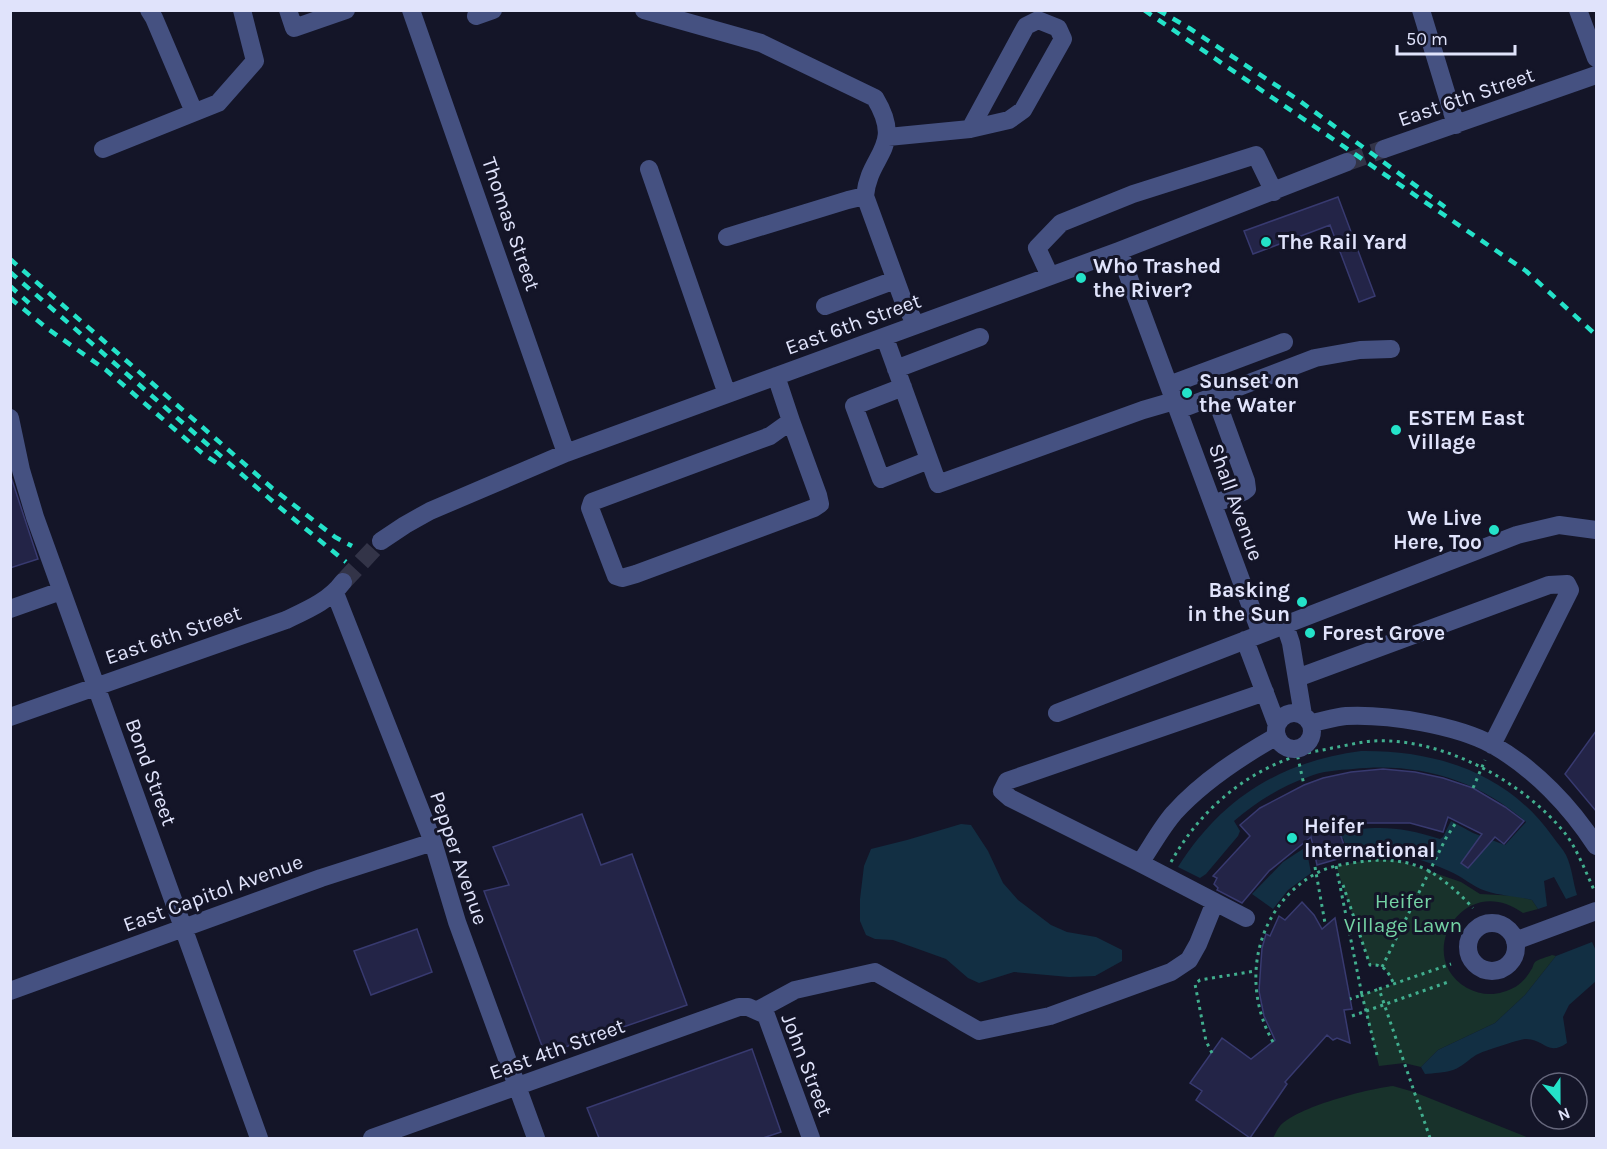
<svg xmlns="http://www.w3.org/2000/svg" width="1607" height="1149" font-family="Karla,sans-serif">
<rect width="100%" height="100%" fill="#141528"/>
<!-- green -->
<path fill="#18322b" d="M1374,859L1400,861L1461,882L1480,894L1517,896L1532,900L1538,909L1523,913C1464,870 1412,956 1467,988C1478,994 1491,996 1503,992C1515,989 1525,981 1531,970C1533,968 1533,964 1535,962C1538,959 1548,957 1552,955L1556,956L1525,995L1495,1023L1438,1050L1421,1067L1404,1063L1379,1066L1362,995L1393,984C1388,972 1385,964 1370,965L1336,866Z
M1393,1086L1414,1092L1529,1138H1273C1275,1135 1277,1129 1280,1126C1297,1107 1367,1089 1393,1086Z"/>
<!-- water -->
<path fill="#122f43" d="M1361,751C1436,750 1508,773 1553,837C1557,843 1563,849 1566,855C1572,867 1573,883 1577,895L1566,899L1554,877L1544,881L1547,906L1538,909L1532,900C1517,896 1501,896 1486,891C1473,887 1462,876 1449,871C1419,857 1382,847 1349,855L1343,838L1336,839L1335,833C1375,825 1401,826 1440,839L1443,837L1451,821L1473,833L1505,845L1526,822C1477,779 1417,762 1353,769C1338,770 1322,771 1308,777C1280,787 1256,802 1234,821L1240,831L1238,836L1206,874L1200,878L1178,867C1222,798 1280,762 1361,751Z
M961,824L971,825L988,851L1003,883L1018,900L1051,925L1067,932L1096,937L1122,950V961L1095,976L1069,977L1014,972L979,983L968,978L946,959L893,940L875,939L866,935L860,921V899L864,866L871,849L907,840Z
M1306,847L1311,873L1288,890L1273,909L1252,894L1283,862Z
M1592,942L1596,951V981L1569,1005L1563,1017L1567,1043C1547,1057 1544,1038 1525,1039C1518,1040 1483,1051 1476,1055C1468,1060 1462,1067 1453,1070C1444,1073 1434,1073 1425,1074L1421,1067L1438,1050L1495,1023L1525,995L1556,956Z"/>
<!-- building -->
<path fill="#232447" stroke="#383a70" stroke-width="1.5" d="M1338,197L1375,296L1359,302L1330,225L1253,254L1244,231Z
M10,474L38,559L10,568Z
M1596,731V811L1565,774Z
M1383,769L1415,772L1443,778L1473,788L1505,807L1524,821L1504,844L1495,837L1468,868L1461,863L1482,834L1448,817L1443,832L1410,823H1360L1338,828L1348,856L1317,865L1311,837L1269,871L1242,903L1217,890L1218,888L1214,884L1217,878L1213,876L1250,836L1240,825L1260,808L1304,785L1323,778L1351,772Z
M582,814L601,865L632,854L687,1005L545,1054L484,891L509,885L493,847Z
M1302,902L1314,915L1322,929L1335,918L1352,1009L1344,1010L1350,1043L1337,1038L1333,1040L1327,1035L1285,1082L1287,1084L1250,1138L1196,1100L1202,1091L1190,1083L1222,1038L1251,1059L1275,1040L1264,1016L1259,991L1262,948L1266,934L1270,936L1279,916L1285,920Z
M417,929L432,972L371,995L354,951Z
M752,1049L781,1132L763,1138H599L587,1108Z"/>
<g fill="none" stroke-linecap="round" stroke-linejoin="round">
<!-- minor-tunnel -->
<path stroke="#333448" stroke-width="18" stroke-dasharray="18 9" stroke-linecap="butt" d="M1347,162L1384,149
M343,582L381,541"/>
<!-- path -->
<path stroke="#41ae8e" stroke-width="3" stroke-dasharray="3 4.5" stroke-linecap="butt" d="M1296,749L1304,785
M1473,788L1485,760
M1171,862C1199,812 1241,775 1296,756C1307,752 1320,751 1332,748C1345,746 1359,742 1372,741C1441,737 1521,780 1564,832C1577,848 1586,873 1595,892
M1336,866L1362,995L1350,999
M1315,867L1325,923
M1343,885L1370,965C1385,964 1388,972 1394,984
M1382,967L1446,838L1457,821
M1352,1016L1451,981
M1273,1042C1240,984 1255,908 1315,874C1329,866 1344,864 1359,862C1383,858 1410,860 1431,872C1447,882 1460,894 1473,908
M1212,1053L1206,1041L1195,984L1200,980L1255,971
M1377,1055L1362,995L1379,989
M1430,1138L1379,989L1451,964"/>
<!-- minor -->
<path stroke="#455181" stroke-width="18" d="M149,10L154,18L194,112
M288,10L294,28L346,10
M411,10L566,453
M644,10L761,43L875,98C905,148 869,153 865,196L903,300L916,325
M1421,10L1456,125
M1578,10L1596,58
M476,16L493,10
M888,137L970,129L1009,120L1023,110L1063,39L1058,28L1038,20L1026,26L970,129
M103,149L218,103L255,61L242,10
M1384,149L1596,75
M649,169L727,394
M727,237L848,200L865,196
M1119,251L1261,634
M1050,276L1037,248L1061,223L1133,194L1256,155L1274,192
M825,306L895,280
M885,338L938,484L1143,410L1174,401
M896,369L980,337
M776,376L791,421L770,436L592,502L590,508L616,576L622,578L636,574L814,508L820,504L818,495L791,421
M1169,385L1284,342
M903,387L854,406L881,479L929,460
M1178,410L1315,358L1360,350L1391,349
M10,418L21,470L35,517L259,1138
M1214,504L1243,492L1247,489L1246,481L1215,396
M381,541L405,525L430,511L566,453L1119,251L1347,162
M335,593L433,842L457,922L536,1138
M10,609L61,591
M1285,625L1291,643L1303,715
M1245,640L1277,725
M1297,678L1549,585L1567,584L1570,590L1492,745
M1265,692L1007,781L1002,791L1010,798L1140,863C1151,847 1161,828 1174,813C1203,781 1240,757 1277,736
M1057,713L1517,535L1559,525L1596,530
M1276 731a18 18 0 1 1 36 0a18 18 0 1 1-36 0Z
M10,717L286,620C307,610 329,601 343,582
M1311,723C1322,721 1335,717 1346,716C1388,714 1456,725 1493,745C1535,769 1571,807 1596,846
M1215,902L1246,918
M1468 947a24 24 0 1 1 48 0a24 24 0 1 1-48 0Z
M1515,941L1596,911
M10,991L321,878L433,842
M758,1010L795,990L875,972L979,1031L1050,1016L1171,972L1189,960L1198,944L1215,902L1140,863
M372,1138L739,1007H748L766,1015L811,1138"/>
<!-- rail -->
<path stroke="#24e2c9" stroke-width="4.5" stroke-dasharray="9 8" stroke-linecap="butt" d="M1144,10L1526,271L1596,335
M1158,10L1189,28L1297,99L1445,207
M10,259L272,488L335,537L352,546
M10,272L278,506L346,562
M10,286L29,303
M10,298L48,329L106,370L202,453L221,466"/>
</g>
<!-- markers -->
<g fill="#24e2c9" stroke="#141528" stroke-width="2">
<circle cx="1266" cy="242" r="6"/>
<circle cx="1081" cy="278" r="6"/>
<circle cx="1187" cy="393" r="6"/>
<circle cx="1396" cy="430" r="6"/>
<circle cx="1494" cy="530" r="6"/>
<circle cx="1302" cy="602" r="6"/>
<circle cx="1310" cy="633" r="6"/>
<circle cx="1292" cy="838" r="6"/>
</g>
<g text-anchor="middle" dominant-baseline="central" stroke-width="6" stroke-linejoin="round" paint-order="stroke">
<!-- street labels -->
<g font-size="21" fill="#e0e3fb" stroke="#141528">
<text transform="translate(1466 97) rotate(-19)">East 6th Street</text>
<text transform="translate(511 224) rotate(71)">Thomas Street</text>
<text transform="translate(853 324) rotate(-20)">East 6th Street</text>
<text transform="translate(1236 502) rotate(70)">Shall Avenue</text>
<text transform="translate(173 635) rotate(-19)">East 6th Street</text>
<text transform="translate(151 772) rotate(70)">Bond Street</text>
<text transform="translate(459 858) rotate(71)">Pepper Avenue</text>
<text transform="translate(213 893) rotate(-20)">East Capitol Avenue</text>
<text transform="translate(557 1049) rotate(-20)">East 4th Street</text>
<text transform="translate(807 1065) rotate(69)">John Street</text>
</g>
<!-- poi labels -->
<g font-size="21" font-weight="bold" fill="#e0e3fb" stroke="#141528" text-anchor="start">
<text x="1278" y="242">The Rail Yard</text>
<text x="1093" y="266">Who Trashed<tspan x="1093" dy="24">the River?</tspan></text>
<text x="1199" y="381">Sunset on<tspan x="1199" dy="24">the Water</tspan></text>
<text x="1408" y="418">ESTEM East<tspan x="1408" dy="24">Village</tspan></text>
<text x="1482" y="518" text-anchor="end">We Live<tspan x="1482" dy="24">Here, Too</tspan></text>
<text x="1290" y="590" text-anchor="end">Basking<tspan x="1290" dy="24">in the Sun</tspan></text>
<text x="1322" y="633">Forest Grove</text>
<text x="1304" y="826">Heifer<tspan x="1304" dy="24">International</tspan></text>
</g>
<!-- park labels -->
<g font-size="21" fill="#74d3a5" stroke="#141528">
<text x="1403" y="901">Heifer<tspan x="1403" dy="24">Village Lawn</tspan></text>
</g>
</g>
<!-- border -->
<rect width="1607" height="1149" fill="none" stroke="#e0e3fb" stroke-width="24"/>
<!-- north arrow -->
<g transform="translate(1559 1101) rotate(159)"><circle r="28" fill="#141528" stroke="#66677c" stroke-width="1.5"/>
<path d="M0-4.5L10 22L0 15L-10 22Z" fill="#24e2c9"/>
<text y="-9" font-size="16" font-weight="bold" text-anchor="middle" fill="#e0e3fb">N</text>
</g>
<!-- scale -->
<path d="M1397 45v9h118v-9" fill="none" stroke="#e0e3fb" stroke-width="3"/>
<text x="1406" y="45" font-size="18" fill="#e0e3fb" stroke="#141528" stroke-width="4.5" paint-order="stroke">50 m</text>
</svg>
